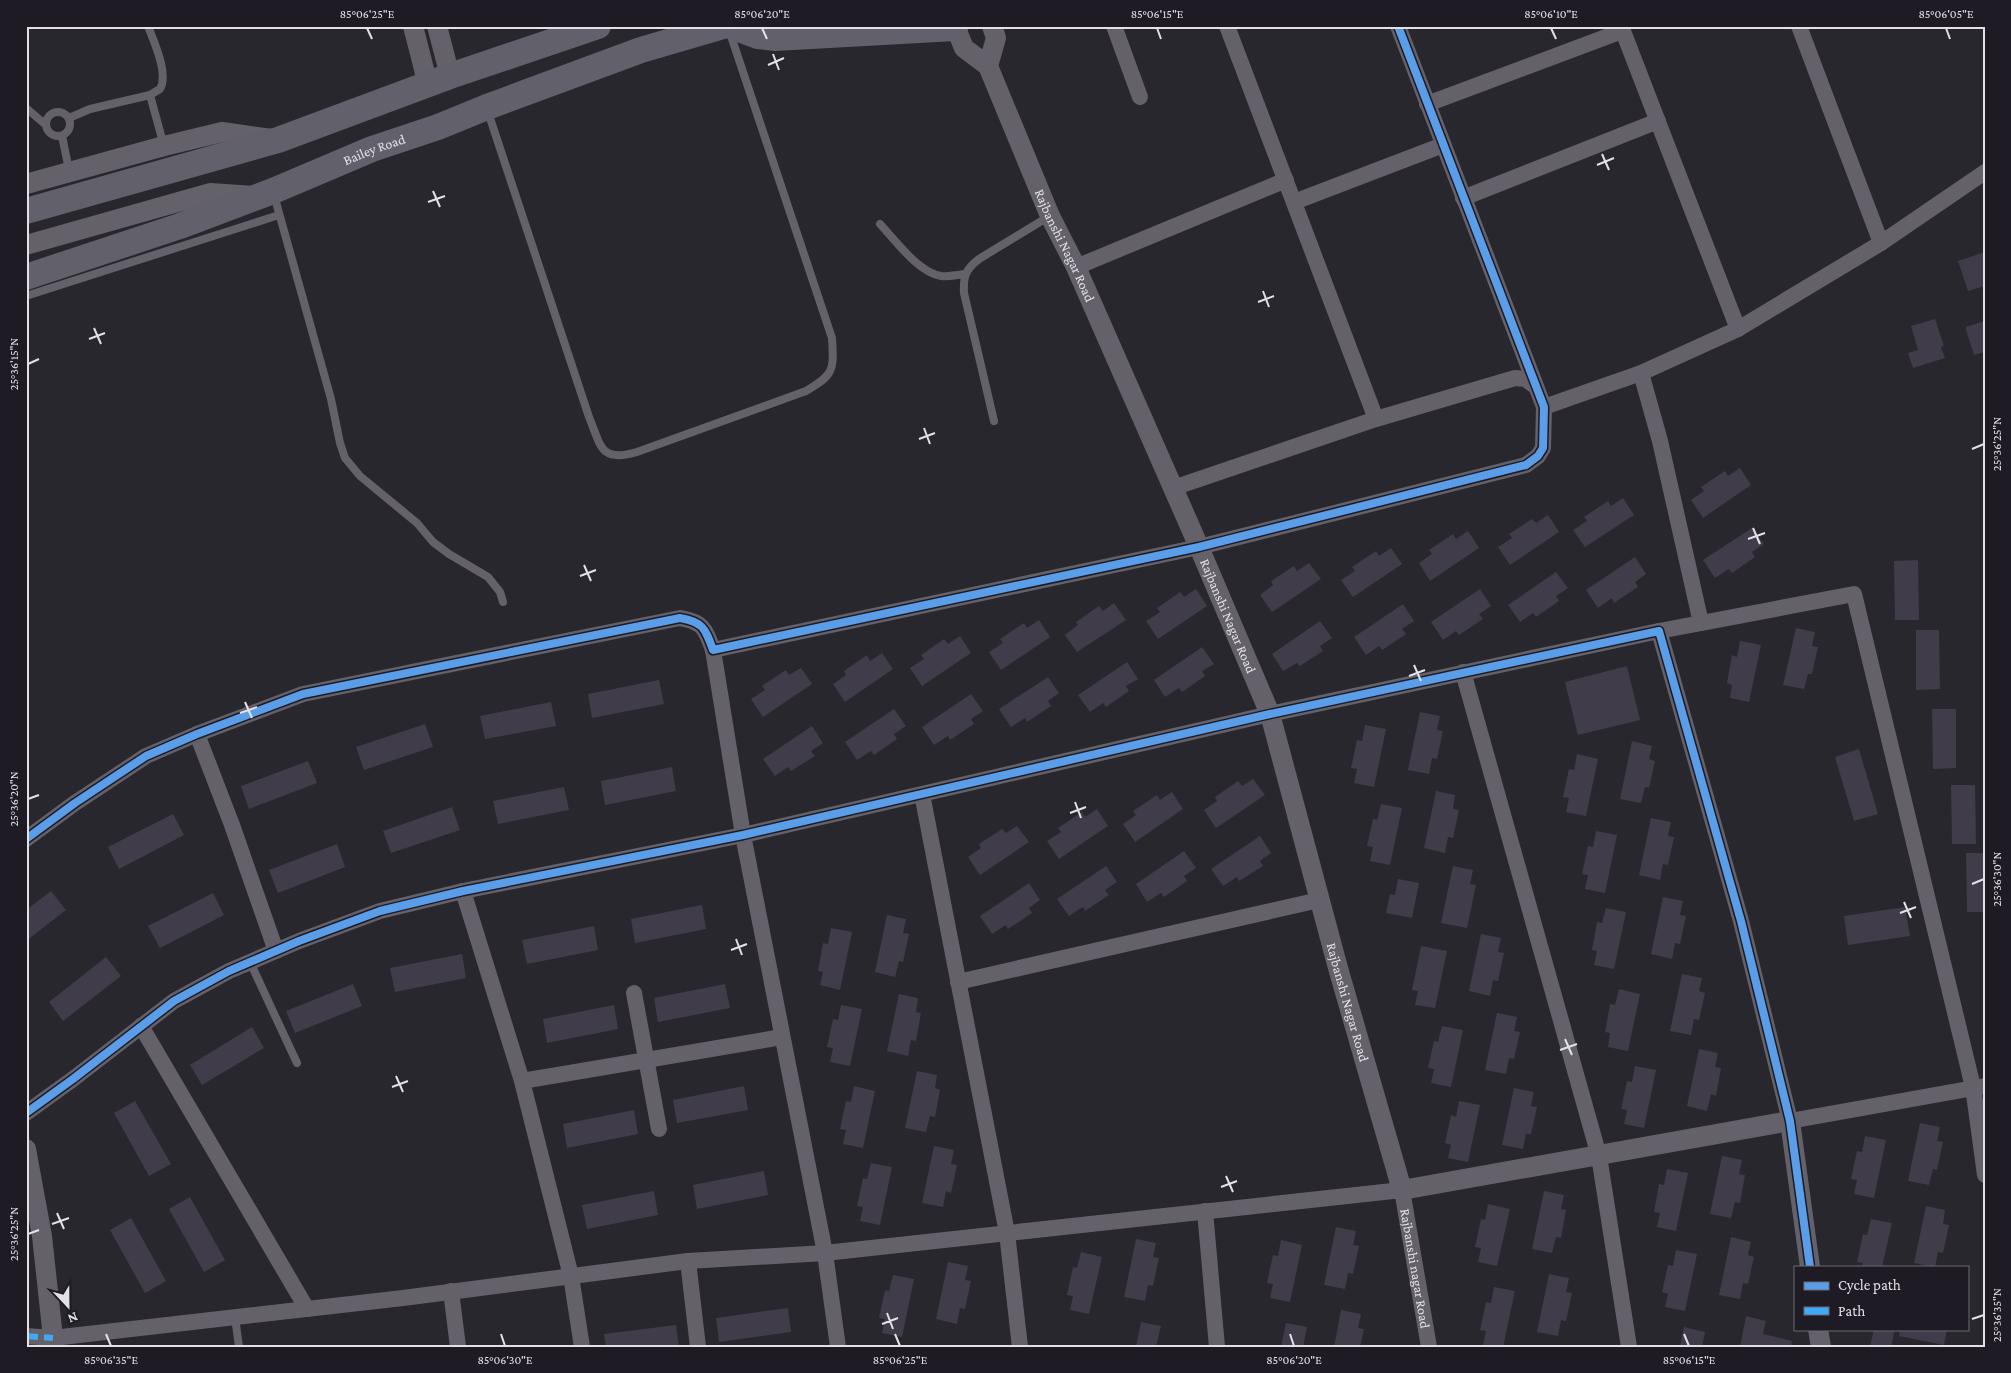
<svg xmlns="http://www.w3.org/2000/svg" width="2011" height="1373" font-family="'Crimson Pro',serif">
<rect width="100%" height="100%" fill="#28272d"/>
<!-- building -->
<path fill="#403c4a" d="M1985,252V286L1968,291L1958,261Z
M1935,319L1944,346L1941,347L1945,358L1913,368L1908,353L1918,350L1911,326Z
M1985,321V352L1974,355L1966,330V327Z
M1740,468L1751,485L1703,518L1691,500L1704,491L1701,487L1725,471L1728,476Z
M1623,498L1634,515L1585,547L1573,530L1587,521L1584,517L1608,501L1611,506Z
M1548,515L1559,532L1510,565L1498,547L1512,538L1509,534L1532,519L1536,523Z
M1752,528L1764,544L1752,552L1755,557L1732,573L1729,569L1715,578L1703,560Z
M1468,531L1479,548L1430,581L1419,563L1432,554L1429,550L1453,534L1456,539Z
M1391,548L1402,564L1353,597L1341,580L1355,571L1352,567L1376,551L1379,556Z
M1635,557L1646,574L1635,582L1638,587L1614,603L1612,598L1598,608L1586,590Z
M1918,560L1919,620H1895L1894,561Z
M1309,563L1321,579L1272,612L1260,595L1273,585L1271,581L1294,566L1297,571Z
M1556,572L1568,588L1556,596L1559,601L1536,617L1533,613L1520,622L1508,605Z
M1196,589L1207,606L1158,639L1146,621L1160,612L1157,608L1180,592L1184,597Z
M1480,589L1491,606L1479,614L1483,619L1459,635L1456,631L1443,640L1431,622Z
M1114,603L1126,620L1077,652L1065,635L1078,625L1076,622L1099,606L1103,611Z
M1403,604L1414,621L1402,629L1406,634L1382,650L1379,646L1366,655L1354,637Z
M1039,620L1050,637L1001,670L989,652L1003,643L1000,639L1024,623L1027,628Z
M1320,621L1332,638L1320,646L1323,651L1300,666L1297,663L1283,671L1272,654Z
M1796,628L1815,632L1812,646L1818,647L1812,674H1808L1804,689L1783,685Z
M1916,630H1939L1940,689L1916,690Z
M960,636L971,653L922,686L910,668L924,659L921,655L944,639L948,644Z
M1740,641L1761,645L1749,702L1730,698L1732,685L1727,683L1732,655L1737,657Z
M1202,647L1214,664L1202,671L1205,676L1182,692L1179,688L1165,697L1154,680Z
M882,653L893,669L845,702L833,684L846,675L844,671L867,655L870,661Z
M1127,662L1138,679L1126,686L1129,691L1106,707L1103,703L1090,712L1078,695Z
M1627,666L1640,720L1578,735L1565,682Z
M801,668L812,684L763,717L751,699L765,690L762,686L786,670L789,675Z
M1048,677L1059,693L1048,701L1051,706L1027,722L1025,718L1011,727L999,709Z
M659,680L664,704L592,718L588,694Z
M971,694L983,711L971,719L974,724L950,740L948,736L934,745L922,727Z
M551,702L556,726L485,739L480,716Z
M894,709L906,726L894,734L897,739L874,755L871,751L857,760L845,742Z
M1932,709H1956V768L1933,769Z
M1420,712L1440,716L1437,730L1443,731L1437,759L1432,758L1429,774L1408,770Z
M425,724L433,747L364,770L356,747Z
M1365,725L1386,729L1374,787L1354,783L1357,769L1351,768L1357,740L1362,741Z
M812,726L823,743L811,751L815,756L791,771L788,767L775,776L763,759Z
M1632,741L1652,746L1649,759L1655,761L1649,788L1645,787L1641,803L1620,799Z
M1859,749L1878,814L1854,821L1835,757Z
M1577,754L1598,759L1586,816L1566,812L1569,798L1563,797L1569,769L1574,770Z
M308,761L317,783L249,809L241,786Z
M672,767L676,791L605,805L601,781Z
M1253,779L1265,795L1216,828L1204,810L1217,801L1215,797L1238,781L1242,786Z
M1951,785H1975L1976,844H1952Z
M564,787L569,810L498,824L493,801Z
M1436,791L1455,795L1453,809L1459,810L1453,838L1448,837L1445,853L1424,848Z
M1172,792L1183,809L1135,842L1123,824L1136,815L1133,811L1157,795L1160,800Z
M1381,804L1402,808L1390,865L1370,861L1373,847L1367,846L1373,819L1377,820Z
M452,807L460,830L391,853L383,831Z
M1097,809L1108,826L1059,859L1047,841L1061,832L1058,828L1082,812L1085,817Z
M173,814L184,835L119,869L108,847Z
M1651,818L1671,822L1668,836L1674,837L1668,865L1663,864L1660,880L1639,875Z
M1017,826L1029,842L980,875L968,857L981,848L979,844L1002,829L1006,833Z
M1596,831L1617,835L1605,893L1585,889L1588,875L1582,874L1588,846L1593,847Z
M1260,836L1271,853L1260,861L1263,866L1239,881L1237,877L1223,886L1211,869Z
M337,844L345,867L278,893L269,870Z
M1184,851L1196,868L1184,876L1187,881L1164,897L1161,893L1147,902L1136,884Z
M1966,853H1985V912H1967Z
M1106,866L1117,882L1105,890L1109,895L1085,911L1083,907L1069,916L1057,899Z
M1453,866L1473,870L1470,884L1476,885L1467,928L1441,923Z
M1398,879L1419,883L1412,918L1386,913L1390,894L1395,895Z
M1029,883L1040,900L1029,908L1032,913L1008,929L1006,925L992,934L980,916Z
M51,891L66,910L26,941V910Z
M213,893L224,915L160,948L148,926Z
M1663,897L1683,901L1680,915L1686,916L1680,944L1675,943L1672,959L1651,954Z
M702,905L706,929L635,943L631,919Z
M1905,907L1910,936L1848,945L1844,916Z
M1606,908L1626,912L1614,969L1594,965L1597,951L1592,950L1597,922L1602,923Z
M887,915L906,919L903,933L909,934L903,962L899,961L895,977L875,972Z
M594,926L598,950L527,964L522,940Z
M831,928L852,932L840,990L820,985L823,972L818,971L823,943L828,944Z
M1481,934L1501,938L1498,952L1504,953L1498,981L1493,980L1490,996L1469,991Z
M1421,946L1447,951L1435,1008L1415,1005L1418,991L1412,990Z
M462,954L466,978L395,992L390,968Z
M106,957L121,976L63,1021L49,1002Z
M1682,974L1702,978L1699,991L1705,993L1699,1020L1694,1019L1691,1035L1670,1031Z
M353,984L362,1006L295,1033L286,1011Z
M725,984L730,1008L658,1022L654,998Z
M1619,989L1640,994L1628,1051L1608,1047L1610,1033L1605,1032L1610,1004L1615,1005Z
M899,994L918,998L916,1012L921,1013L916,1041L911,1040L908,1056L887,1051Z
M614,1005L618,1029L547,1043L543,1019Z
M841,1005L862,1009L850,1066L830,1062L833,1048L827,1047L833,1019L838,1020Z
M1497,1013L1517,1017L1514,1031L1520,1032L1514,1059L1509,1058L1506,1074L1485,1070Z
M1442,1026L1463,1030L1451,1087L1431,1083L1434,1069L1428,1068L1434,1041L1438,1042Z
M252,1027L264,1048L202,1085L190,1065Z
M1699,1049L1718,1053L1715,1067L1721,1068L1716,1096L1711,1094L1707,1111L1687,1106Z
M1635,1066L1656,1070L1644,1128L1624,1124L1627,1110L1621,1109L1627,1081L1632,1082Z
M917,1071L937,1075L935,1088L940,1090L935,1117L930,1116L926,1132L905,1128Z
M744,1086L748,1110L677,1123L673,1100Z
M854,1086L875,1091L863,1148L843,1144L846,1130L840,1129L846,1101L851,1102Z
M1514,1088L1534,1092L1531,1106L1537,1107L1531,1134H1526L1523,1149L1502,1145Z
M135,1101L171,1164L149,1176L114,1113Z
M1459,1101L1480,1105L1468,1162L1448,1158L1451,1145L1445,1143L1451,1115L1456,1117Z
M634,1110L638,1134L567,1148L563,1124Z
M1920,1123L1940,1127L1937,1141L1943,1142L1937,1170L1933,1169L1929,1185L1908,1181Z
M1865,1136L1886,1140L1874,1198L1854,1194L1857,1180L1851,1179L1857,1151L1862,1152Z
M934,1146L954,1150L951,1164L957,1165L951,1193L946,1191L943,1207L922,1203Z
M1722,1156L1742,1160L1739,1174L1745,1175L1740,1203L1735,1202L1731,1218L1710,1214Z
M871,1163L892,1167L880,1225L860,1221L863,1207L857,1206L863,1178L867,1179Z
M1667,1169L1688,1173L1676,1231L1657,1227L1660,1213L1654,1212L1659,1184L1664,1185Z
M764,1171L768,1195L697,1209L693,1185Z
M654,1191L658,1215L587,1229L582,1205Z
M1544,1191L1564,1195L1561,1209L1566,1210L1561,1238L1556,1237L1552,1253L1532,1249Z
M190,1197L225,1260L204,1272L169,1209Z
M1488,1204L1510,1209L1497,1266L1478,1262L1481,1248L1475,1247L1481,1219L1485,1220Z
M1926,1206L1945,1210L1943,1224L1949,1225L1943,1253L1938,1252L1935,1267L1914,1263Z
M131,1218L166,1281L145,1293L110,1230Z
M1871,1219L1892,1223L1882,1267H1862L1863,1263L1857,1262L1863,1234L1867,1235Z
M1336,1227L1356,1231L1353,1245L1359,1246L1353,1274L1348,1273L1345,1289L1324,1285Z
M1731,1237L1751,1242L1748,1255L1754,1257L1748,1284L1743,1283L1740,1299L1719,1295Z
M1136,1239L1156,1243L1153,1257L1159,1258L1153,1286L1148,1285L1145,1301L1124,1297Z
M1281,1240L1302,1245L1290,1302L1270,1298L1273,1284L1267,1283L1273,1255L1278,1256Z
M1676,1250L1697,1254L1685,1311L1665,1307L1668,1294L1662,1292L1668,1265L1673,1266Z
M1081,1252L1102,1257L1089,1314L1070,1310L1073,1296L1067,1295L1073,1267L1077,1268Z
M948,1262L968,1266L965,1280L971,1281L965,1309L960,1308L957,1324L936,1319Z
M1549,1274L1569,1278L1566,1292L1572,1293L1566,1321L1561,1320L1558,1336L1537,1332Z
M893,1275L914,1279L902,1337L882,1333L885,1319L879,1318L885,1290L889,1291Z
M1494,1287L1515,1291L1503,1347L1483,1345L1486,1331L1480,1330L1486,1302L1491,1303Z
M788,1308L791,1332L719,1342L716,1318Z
M1341,1310L1361,1314L1358,1328L1364,1329L1360,1347H1334Z
M1746,1316L1766,1321L1763,1334L1792,1341L1791,1347H1740Z
M1141,1322L1161,1326L1156,1347H1136Z
M1286,1323L1307,1327L1303,1347H1281Z
M676,1325L679,1347H606L604,1334Z
M1684,1327L1705,1332L1702,1347H1680Z
M1874,1329H1895L1891,1347H1870Z
M1900,1329H1947L1944,1345L1899,1336Z"/>
<g fill="none" stroke-linecap="round" stroke-linejoin="round">
<!-- service -->
<path stroke="#64616a" stroke-width="8" d="M150,95L164,146
M26,108L46,125
M488,112L589,417C601,446 600,463 637,452L806,391C834,375 834,370 832,338L730,33
M46 124a12 12 0 1 1 24 0a12 12 0 1 1-24 0Z
M69,118L90,109L150,95L160,89C169,74 154,42 148,26
M62,136L69,170
M274,195L331,399L340,443L345,458L360,476L417,523L433,542L449,554L488,577L500,592L503,602
M880,224C896,241 918,272 941,276C949,277 956,275 965,274
M26,296L279,215
M994,421L964,293C963,276 966,269 979,259L1048,217
M250,962L297,1063
M235,1317L239,1347"/>
<!-- minor -->
<g stroke="#64616a" stroke-width="16">
<path d="M1114,26L1140,97"/>
<path d="M1227,26L1376,419"/>
<path d="M1621,26L1738,329"/>
<path d="M1799,26L1881,243"/>
<path d="M1427,104L1622,31"/>
<path d="M1463,198L1658,121"/>
<path d="M1294,202L1443,145"/>
<path d="M1076,267L1286,180"/>
<path d="M1641,373L1660,441L1701,623"/>
<path d="M1544,407L1641,373L1738,329L1881,243L1985,172"/>
<path d="M1173,488L1376,419L1515,378L1525,379L1534,385"/>
<path d="M1659,631L1854,594L1973,1087L1985,1175"/>
<path d="M713,650L743,835L825,1253L838,1347"/>
<path d="M1463,672L1599,1156L1629,1347"/>
<path d="M197,734L232,825L276,951"/>
<path d="M922,794L1007,1233L1020,1347"/>
<path d="M26,839L75,803L146,756L197,734L303,694L680,618C703,622 705,628 713,650L1199,547L1526,465L1538,456L1543,448L1544,407L1398,26"/>
<path d="M463,891L522,1081L571,1276L582,1347"/>
<path d="M958,982L1319,900"/>
<path d="M634,993L659,1129"/>
<path d="M141,1026L307,1309"/>
<path d="M522,1081L782,1037"/>
<path d="M26,1113L73,1079L174,1001L229,971L299,941L380,911L463,891L743,835L1270,714L1659,631L1741,921L1790,1121L1985,1086"/>
<path d="M1205,1211L1217,1347"/>
<path d="M688,1261L698,1347"/>
<path d="M451,1291L458,1347"/>
<path id="s1" d="M26,1336L53,1338L403,1298L688,1261L825,1253L1402,1190L1429,1347"/>
</g>
<!-- tertiary -->
<g stroke="#64616a" stroke-width="20">
<path d="M413,26L428,85"/>
<path d="M437,26L450,76"/>
<path id="s2" d="M955,26L964,48L988,66L1050,216L1076,267L1199,547L1270,714L1338,968L1402,1190L1790,1121L1810,1267"/>
<path d="M988,66L996,38L992,26"/>
<path d="M26,184L164,146L222,132L272,139"/>
<path d="M26,245L210,193L254,196"/>
<path d="M26,1149L42,1236L54,1347"/>
<path d="M1818,1329L1821,1347"/>
</g>
<!-- trunk -->
<g stroke="#62606a" stroke-width="26">
<path d="M731,26L758,36L775,38L955,28"/>
<path d="M26,211L278,140L450,76L598,26"/>
<path id="s3" d="M26,277L180,226L273,191L372,149L438,127L487,107L641,50L723,26"/>
</g>
<!-- quiet -->
<path stroke="#3fa9f5" stroke-width="6" stroke-dasharray="12 6" stroke-linecap="butt" d="M26,1336L53,1338"/>
<defs>
<path id="cycleway" d="M26,839L75,803L146,756L197,734L303,694L680,618C703,622 705,628 713,650L1199,547L1526,465L1538,456L1543,448L1544,407L1398,26
M26,1113L73,1079L174,1001L229,971L299,941L380,911L463,891L743,835L1270,714L1659,631L1741,921L1790,1121L1810,1267"/>
</defs>
<!-- cycleway casing -->
<use href="#cycleway" stroke="#1e1b25" stroke-width="11"/>
<!-- cycleway -->
<use href="#cycleway" stroke="#5a9eea" stroke-width="8"/>
</g>
<!-- ticks -->
<path fill="none" stroke="#e3e1e8" stroke-width="2" d="M367,28L372,39M762,28L767,39M1157,28L1161,39M1551,28L1556,39M1946,28L1950,39M773,54L779,70M768,65L784,58M1602,154L1609,170M1597,165L1614,158M433,191L440,207M428,202L445,196M1263,291L1269,307M1258,302L1274,296M94,328L101,344M89,339L105,333M28,364L39,359M924,428L930,444M919,439L935,433M1972,449L1984,444M1753,528L1760,544M1748,539L1765,533M584,565L591,581M580,576L596,570M1414,665L1421,681M1409,676L1425,670M245,702L252,718M240,713L257,707M28,799L39,795M1075,802L1081,818M1070,813L1086,807M1972,884L1984,879M1904,902L1911,918M1900,913L1916,907M736,939L742,955M731,950L747,944M1565,1039L1572,1055M1560,1050L1577,1044M396,1076L403,1092M392,1087L408,1081M1226,1176L1233,1192M1221,1187L1237,1181M57,1213L64,1229M52,1224L69,1218M28,1234L39,1230M887,1313L893,1329M1972,1319L1984,1315M882,1324L898,1318M106,1334L111,1346M501,1334L505,1346M895,1334L900,1346M1290,1334L1294,1346M1684,1334L1689,1346"/>
<g text-anchor="middle" dominant-baseline="central" stroke-width="4" stroke-linejoin="round" paint-order="stroke">
<!-- street labels -->
<g font-size="14" fill="#e3e1e8" stroke="#1e1b25">
<text stroke="none"><textPath href="#s3" startOffset="371">Bailey Road</textPath></text>
<text stroke="none"><textPath href="#s2" startOffset="249">Rajbanshi Nagar Road</textPath></text>
<text stroke="none"><textPath href="#s2" startOffset="654">Rajbanshi Nagar Road</textPath></text>
<text stroke="none"><textPath href="#s2" startOffset="1059">Rajbanshi Nagar Road</textPath></text>
<text stroke="none"><textPath href="#s1" startOffset="1464">Rajbanshi nagar Road</textPath></text>
</g>
</g>
<!-- border -->
<rect width="2011" height="1373" fill="none" stroke="#1e1b25" stroke-width="55"/>
<!-- legend -->
<rect x="1794" y="1266" width="175" height="65" fill="#1e1b25" stroke="#6d6a73"/>
<rect x="1804" y="1282" width="25" height="8" fill="#5a9eea" stroke="#6d6a73"/>
<text x="1838" y="1290" font-size="15" fill="#e3e1e8">Cycle path</text>
<rect x="1804" y="1307" width="25" height="8" fill="#3fa9f5" stroke="#6d6a73"/>
<text x="1838" y="1316" font-size="15" fill="#e3e1e8">Path</text>
<!-- north arrow -->
<g transform="translate(68 1306) rotate(158)" stroke="#1e1b25" stroke-width="4" paint-order="stroke">
<path d="M0-4L9 19L0 12L-9 19Z" fill="#e3e1e8"/>
<text y="-8" font-size="14" font-weight="bold" text-anchor="middle" fill="#e3e1e8">N</text>
</g>
<rect x="28" y="28" width="1956" height="1318" fill="none" stroke="#e3e1e8" stroke-width="2"/>
<g font-size="12" text-anchor="middle" fill="#e3e1e8">
<text x="367" y="18">85°06'25"E</text>
<text x="762" y="18">85°06'20"E</text>
<text x="1157" y="18">85°06'15"E</text>
<text x="1551" y="18">85°06'10"E</text>
<text x="1946" y="18">85°06'05"E</text>
<text transform="translate(14 364) rotate(-90)" y="4">25°36'15"N</text>
<text transform="translate(1997 444) rotate(-90)" y="4">25°36'25"N</text>
<text transform="translate(14 799) rotate(-90)" y="4">25°36'20"N</text>
<text transform="translate(1997 879) rotate(-90)" y="4">25°36'30"N</text>
<text transform="translate(14 1234) rotate(-90)" y="4">25°36'25"N</text>
<text transform="translate(1997 1315) rotate(-90)" y="4">25°36'35"N</text>
<text x="111" y="1364">85°06'35"E</text>
<text x="505" y="1364">85°06'30"E</text>
<text x="900" y="1364">85°06'25"E</text>
<text x="1294" y="1364">85°06'20"E</text>
<text x="1689" y="1364">85°06'15"E</text>
</g>
</svg>
